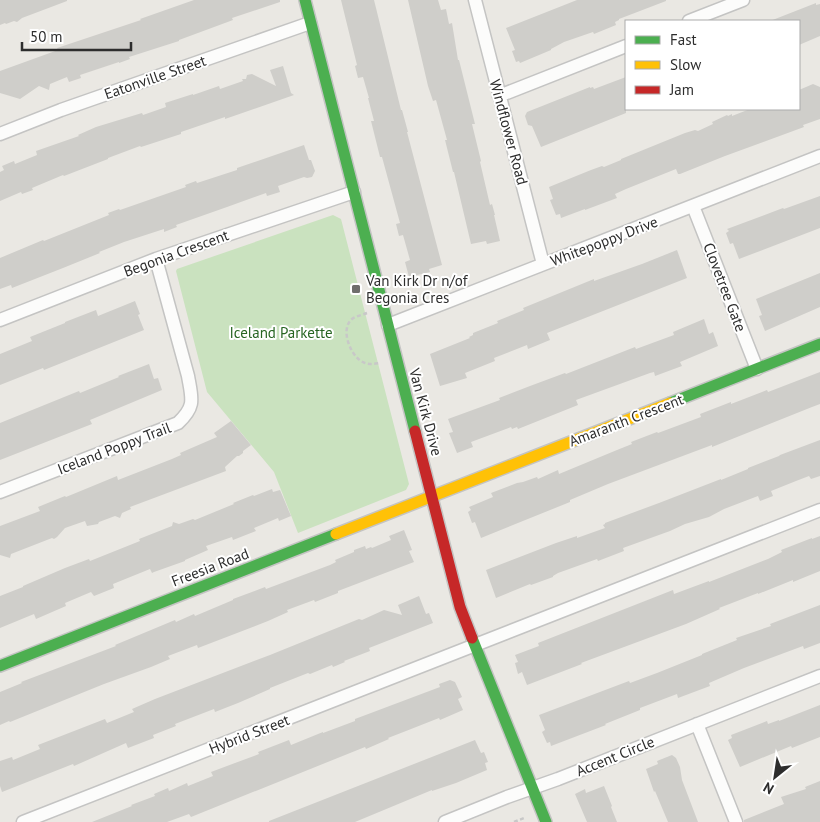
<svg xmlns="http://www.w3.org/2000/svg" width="820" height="822" font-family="'PT Sans',sans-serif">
<rect width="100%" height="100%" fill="#eae8e3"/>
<!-- green -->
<path fill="#cae2bf" d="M333,215L341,219L409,484L406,490L298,533L274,472L207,392L176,271L177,269Z"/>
<!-- building -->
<path fill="#cfceca" d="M0,0H67V1L22,18L17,22L14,21L6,24L5,23L0,25Z
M194,0H280V2L232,18L233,20L179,40V41L129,57L130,59L119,63V62L80,75L81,78L69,82L67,77L50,84L49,90L39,86L20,99L0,93V71L58,50L57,48L141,20L140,19Z
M341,0H374L376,8L401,110H402L408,132H407L442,265L429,269L430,272L409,277L405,262L410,260L403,235L399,236L396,224L400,223L382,157H380L371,121H374L368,98H369L363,77L358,78L355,66L357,65Z
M408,0H438L441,10L446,9L449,24L452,23L458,60H459L475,124H472L481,161L480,162L490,205L492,204L495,215H494L500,241L487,244L486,241L471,244L454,172H453L445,140H447L436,100L433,101L428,86Z
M577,0H666V1L619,19V20L615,22L616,25L594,34L593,32L564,42L551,49V50L520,63L519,61L516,62L512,51L515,50L506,28Z
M816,3V5L820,4V36L799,45V21H770Z
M283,66L291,93L294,95L225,119V117L181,132V134L141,147L140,146L108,158V159L64,176L63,175L32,188L33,190L22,194L21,192L0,201V172L4,170L2,166L14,161L15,164L37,155L36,151L79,136L78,135L96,127L142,113L143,115L166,107L165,103L193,94V95L219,86L220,89L243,81L242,79H246L247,75L252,74L276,86L270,70Z
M626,77V113L541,147L532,126L528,125L525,116L527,112L590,87V88L593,87L594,89Z
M813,84L820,87V119L803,125L804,127L725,156L680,174H678L676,169L626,189L615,194L617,198L585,210V209L561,218L560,214L556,215L550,200L553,199L549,187L591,170L602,166L604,167L621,160V159L685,133L695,130L698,131L713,124L712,122L727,115L728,116L732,114V116L750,109H799V90Z
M304,145L309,160H311L315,171L312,177L307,178L304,177L278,186L280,192L267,196L266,193L227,207L176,225L177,227L164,232V229L124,242L99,252L100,253L63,268L12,288L11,285L0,289V258L43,240L44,241L109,215L108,213L119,209L120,210L186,187L185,185L196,181L197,183L237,170V168Z
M820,196V228L739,259L733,243L730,244L726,233L729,231L727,229L783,208L784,209Z
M677,250L687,278L547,333L550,340L528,349L527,345L494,358L495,361L465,373L467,378L440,386L430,354L470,338L469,337L473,335V333L498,323L497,321L524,310L523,308L594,279V281L642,264Z
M820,273V307L765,331L759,316L762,315L756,299Z
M135,301L140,314L138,315L144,330L44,370L43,368L0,385V354L32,341L30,337L65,323V322L96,310L98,316Z
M704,319L709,334L713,332L718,346L680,362L682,366L655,376L654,372L650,373L576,400L578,405L518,429L517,427L512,429L511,427L471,442L473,447L457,453L449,433L453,432L448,419L500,400L499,398L530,386L565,373L566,374L635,347L636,349L674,335L673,332Z
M149,364L154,379L158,378L162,390L90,420L92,424L0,460V423L79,391L80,393L119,377L118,376Z
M820,372V404L812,407L712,447V445L608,484L570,500V502L481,538L475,522L472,523L468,512L471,510L469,507L493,497L491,493L517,483L523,482L537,477L538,479L558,470L559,474L617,450L632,444L631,442L657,432L658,433L701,417L700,414L731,402V404L767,390L768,392Z
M231,421L251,445L243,451V453L239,456H237L225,467L226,471L130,507L131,509L122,513L120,518L115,516L99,522L98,524L87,526L85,521L65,528L57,537L54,539L52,538L11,554L10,558L0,555V526L40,511L38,507L65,496L66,497L117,476L118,480L172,459L181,455L180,453L217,437L214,433Z
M820,440V476L811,479L809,476L796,481L771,491L773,496L760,501L758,496L724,509L709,517L685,524L670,531L623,548L624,551L598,561L597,559L558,573L553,576V577L531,585L530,584L496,598L486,570L556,543L577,536V538L605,528L603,525L605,524V523L659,503L721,479V480L748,469V468L779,456L780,455Z
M272,489L273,492L280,490L291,516L279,521L278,518L254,528L256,531L233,540L232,537L206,546L208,550L185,560V561L154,572L152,573L150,569L113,584L114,588L94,596L91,592L65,603L66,606L36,619L34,614L0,628V596L23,587V586L65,568L89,559L90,561L140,541L139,539L172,526L173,522L179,524L193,519L195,520L234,504L233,503L253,495L254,496Z
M404,530L412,550L409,551L414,562L338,591V593L315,602L314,600L287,610L288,612L268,621L198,648L197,645L168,656L170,659L151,667L104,684L10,722L9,721L0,725V692L22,683L21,682L116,646L115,645L175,620L176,622L194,614L195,616L233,600V599L265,587L266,589L330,565L336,562L335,560L354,552V550L365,546L366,549L371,547L372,548L391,540L389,536Z
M820,536V571L793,582V580L758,594V593L719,608L720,609L686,624L581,663L582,664L527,685L522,672L518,674L515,663L518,662L515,655L539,646L538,643L673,590L674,594L709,581V582L768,559L782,552L781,550L812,538V539Z
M419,596L426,614L429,613L433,623L369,648L370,651L344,661L345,662L333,667L332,665L310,674L308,673L270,688V689L238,703L215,712L214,709L175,724L176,726L153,735L154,738L128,748L126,743L74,766L73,764L2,792L0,786V761L12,757L13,760L40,749L38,745L105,719L107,723L134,712L132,709L155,699L270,655L359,619L362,620L384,610L402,615L398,605Z
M820,605V643L804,649L803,646L744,668L709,683L710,686L678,698L677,694L640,708V710L605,724L606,725L551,746L550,742L547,743L542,732L545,730L539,715L629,681L630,683L657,673L702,655V654L737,640L736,638L771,626L770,624Z
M450,680L455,682L462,697L458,699L463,710L440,720L439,718L406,731L388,738L389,739L366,749L365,747L191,817L189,814L167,822H92L132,806L131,805L155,796L154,794L168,788L169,791L187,783L188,786L213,776L211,772L259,754L258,752L289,740L291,745L323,732V733L355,721V719L440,687L439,684Z
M820,705V737L792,748L791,746L740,767L728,740L732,738L731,735L767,721L768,724L779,720V721Z
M475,740L481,753L484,752L488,762L485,763L487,770L456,783L432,791V790L355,822H269V821Z
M672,755L676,758L680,767L682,780L698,822H668L655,791L654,792L646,769L658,764L657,761Z
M820,781V822H744V820L784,804L781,797L806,789L805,787Z
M604,786L612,806L611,807L617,822H587L575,794L585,789L586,793Z"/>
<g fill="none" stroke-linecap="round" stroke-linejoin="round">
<defs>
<path id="street" d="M475,0L543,264
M689,21L743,0
M499,96L626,46
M0,134L61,110L310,23
M693,206L757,369
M0,320L156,259L354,192
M388,325L820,156
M0,492L178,423C196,406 192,399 188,376L156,259
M697,724L736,822
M23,822L820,510
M445,822L507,797L558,779L820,676"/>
<path id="fast" d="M305,0L415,431
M670,403L820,344
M472,638L546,822
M0,666L336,534"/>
<path id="slow" d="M336,534L670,403"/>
<path id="jam" d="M415,431L460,607L472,638"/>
</defs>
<!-- street casing -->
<use href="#street" stroke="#c4c4c3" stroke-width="15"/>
<!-- fast casing -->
<use href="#fast" stroke="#c4c4c3" stroke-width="14"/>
<!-- slow casing -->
<use href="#slow" stroke="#c4c4c3" stroke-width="14"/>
<!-- jam casing -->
<use href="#jam" stroke="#c4c4c3" stroke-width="14"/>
<!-- path -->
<path stroke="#c8c8c8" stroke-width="2.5" stroke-dasharray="4 2.5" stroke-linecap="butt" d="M367,313C362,315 356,316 352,319C340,329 350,354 361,361C367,365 373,364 380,363
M514,822L524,818"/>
<!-- street -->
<use href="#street" stroke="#fcfcfb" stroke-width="12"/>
<!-- fast -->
<use href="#fast" stroke="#4caf50" stroke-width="11"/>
<!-- slow -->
<use href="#slow" stroke="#ffc107" stroke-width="11"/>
<!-- jam -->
<use href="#jam" stroke="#c62828" stroke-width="11"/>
</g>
<!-- markers -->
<rect fill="#6f6e6d" stroke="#fff" stroke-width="2" x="351" y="284" width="10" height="10" rx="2.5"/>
<g text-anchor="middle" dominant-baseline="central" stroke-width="4" stroke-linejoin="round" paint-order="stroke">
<!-- street labels -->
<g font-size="15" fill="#2d2d2d" stroke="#fff">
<text transform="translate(155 77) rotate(-19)">Eatonville Street</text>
<text transform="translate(509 132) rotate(75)">Windflower Road</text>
<text transform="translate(604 241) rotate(-21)">Whitepoppy Drive</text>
<text transform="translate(176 253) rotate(-20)">Begonia Crescent</text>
<text transform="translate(725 287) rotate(69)">Clovetree Gate</text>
<text transform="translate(426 412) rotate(75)">Van Kirk Drive</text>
<text transform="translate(626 420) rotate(-21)">Amaranth Crescent</text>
<text transform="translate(114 448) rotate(-21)">Iceland Poppy Trail</text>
<text transform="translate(210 567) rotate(-21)">Freesia Road</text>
<text transform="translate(249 734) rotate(-21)">Hybrid Street</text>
<text transform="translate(615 756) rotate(-22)">Accent Circle</text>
</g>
<!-- poi labels -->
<g font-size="15" fill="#2d2d2d" stroke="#fff" text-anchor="start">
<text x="366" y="280">Van Kirk Dr n/of<tspan x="366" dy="17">Begonia Cres</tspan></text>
</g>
<!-- park labels -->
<g font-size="15" fill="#276522" stroke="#fff">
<text x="281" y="332">Iceland Parkette</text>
</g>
</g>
<!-- legend -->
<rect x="625" y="20" width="175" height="90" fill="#ffffff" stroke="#ababab"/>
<rect x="635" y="36" width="25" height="8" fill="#4caf50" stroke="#ababab"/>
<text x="670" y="45" font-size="15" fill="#2d2d2d">Fast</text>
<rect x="635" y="61" width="25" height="8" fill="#ffc107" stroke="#ababab"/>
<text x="670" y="70" font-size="15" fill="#2d2d2d">Slow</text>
<rect x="635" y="86" width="25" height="8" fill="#c62828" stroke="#ababab"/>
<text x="670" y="95" font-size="15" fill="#2d2d2d">Jam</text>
<!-- north arrow -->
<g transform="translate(775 777) rotate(210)" stroke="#ffffff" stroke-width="4" paint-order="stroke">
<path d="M0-4L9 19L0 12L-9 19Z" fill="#2d2d2d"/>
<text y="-8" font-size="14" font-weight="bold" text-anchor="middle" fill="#2d2d2d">N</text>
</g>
<!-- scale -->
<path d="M22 42v8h109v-8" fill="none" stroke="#2d2d2d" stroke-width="2.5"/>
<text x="30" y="42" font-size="15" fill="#2d2d2d" stroke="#ffffff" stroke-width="4" paint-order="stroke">50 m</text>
</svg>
